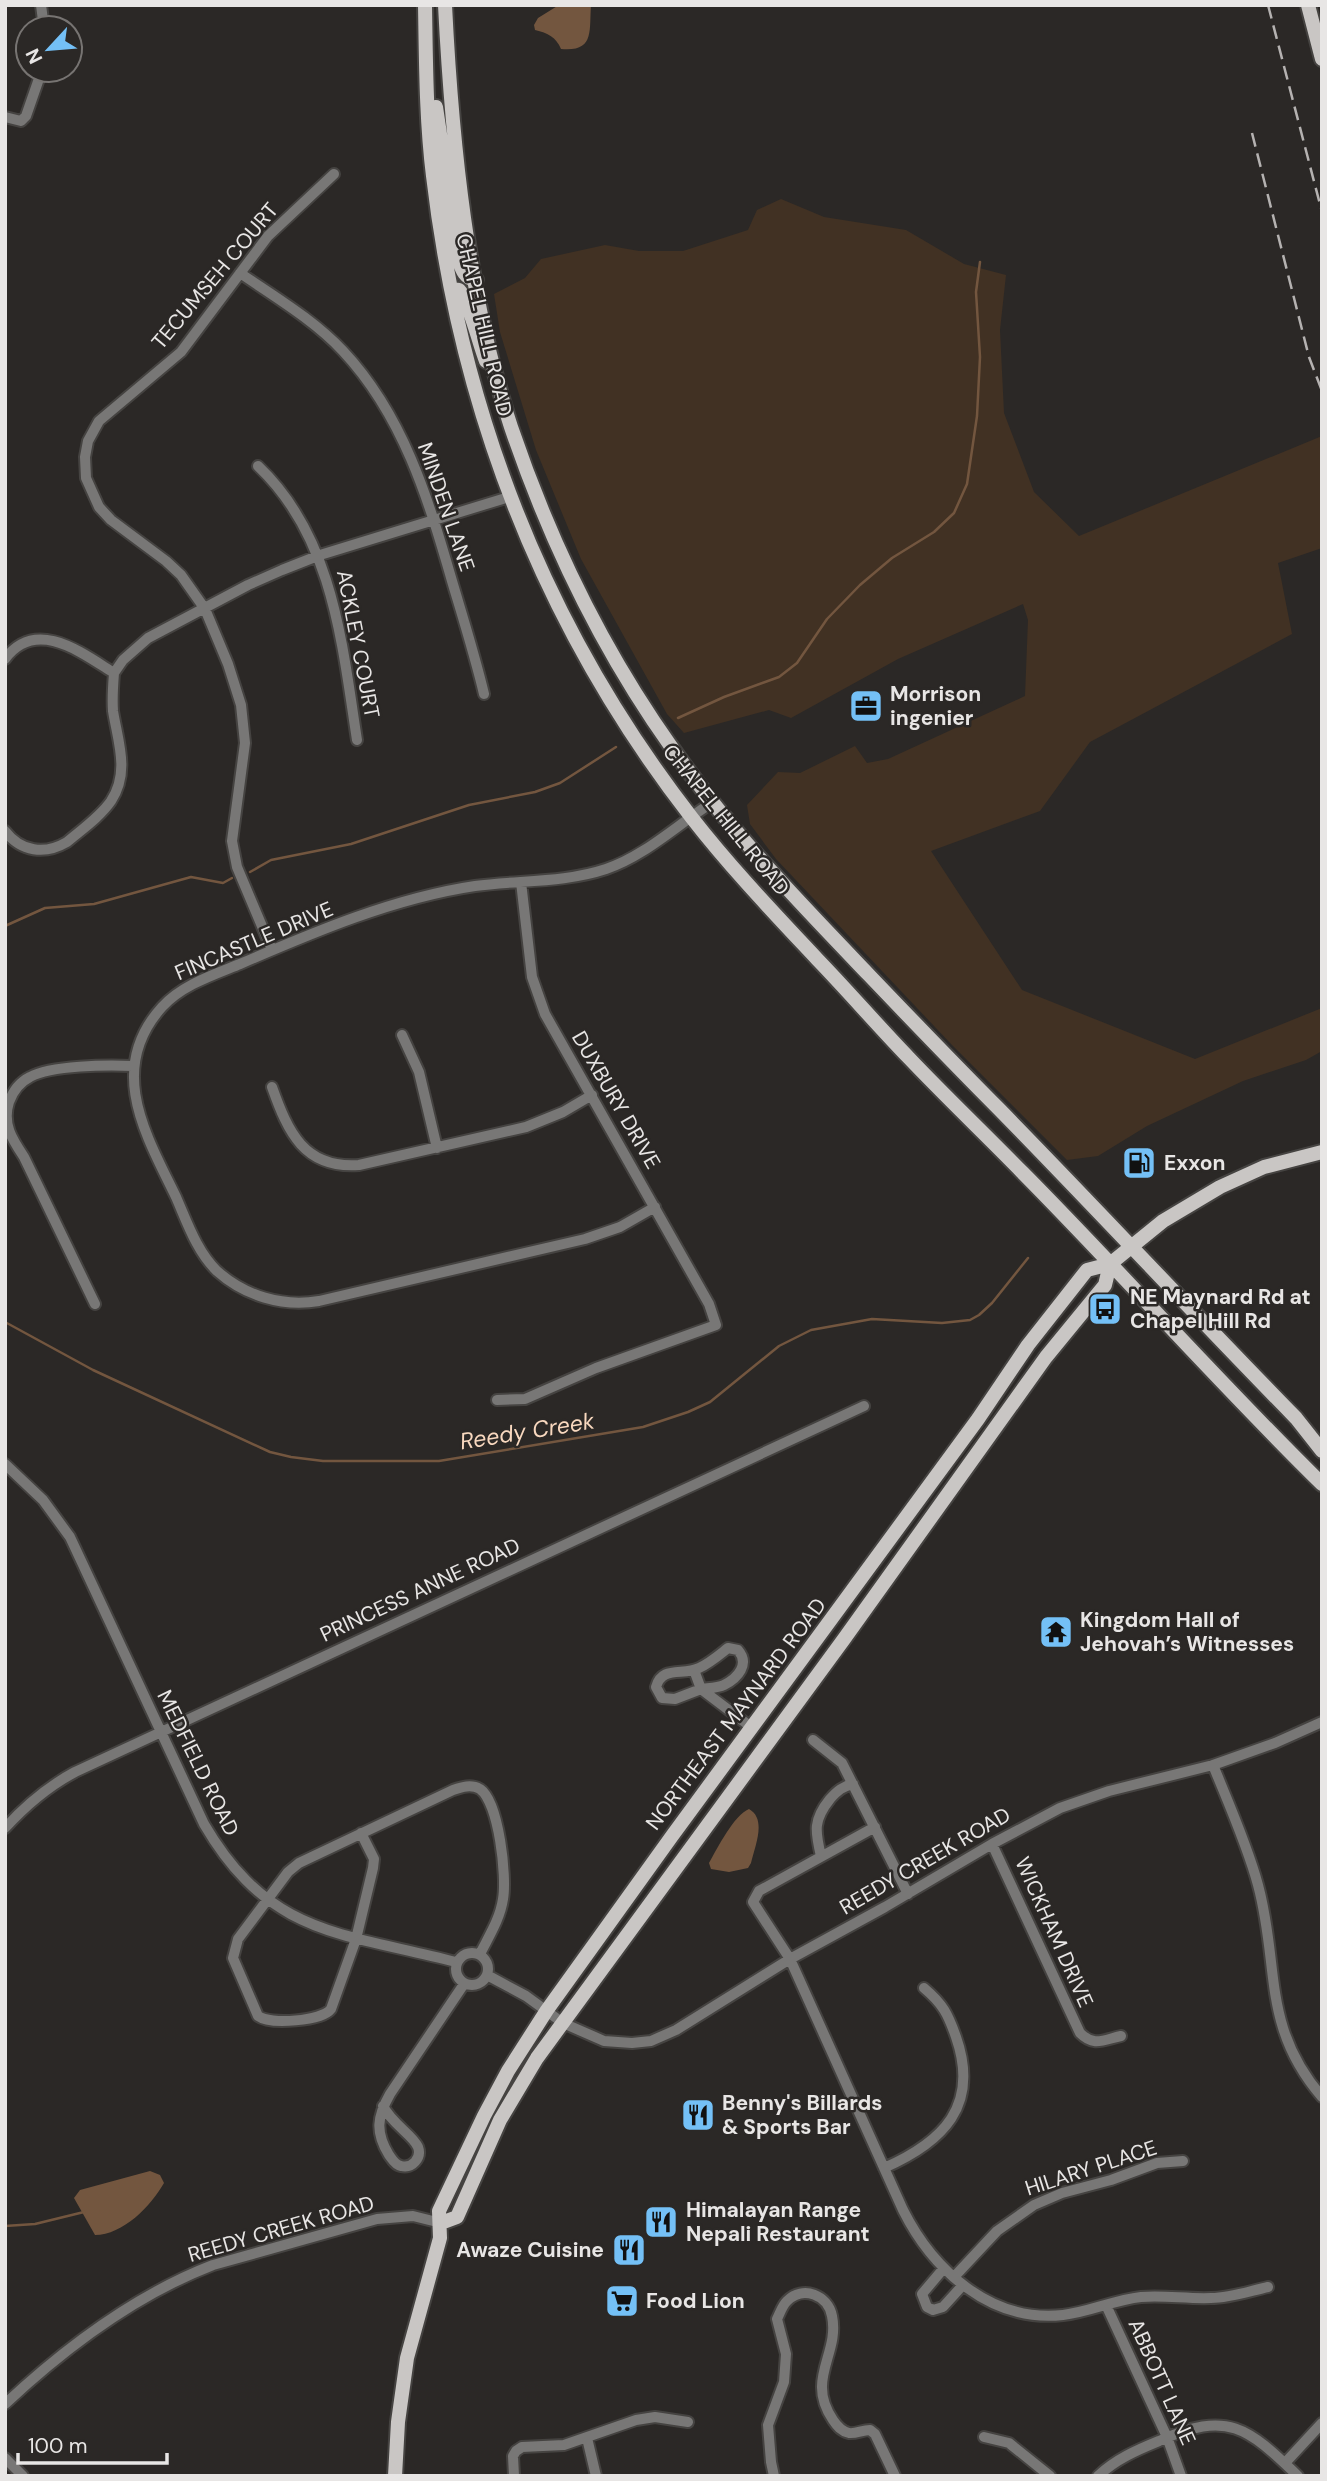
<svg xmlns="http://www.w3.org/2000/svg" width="1327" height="2481" font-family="'DM Sans',sans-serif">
<rect width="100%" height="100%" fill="#2b2826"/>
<!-- green -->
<path fill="#413123" d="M781,199L824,217L906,230L964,264L1006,275L1000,330L1004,413L1034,492L1079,536L1322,436V548L1278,563L1292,634L1090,742L1040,811L931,851L1022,990L1195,1059L1322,1008V1051L1306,1060L1243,1081L1147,1126L1098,1156L1067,1160L952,1045L776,859L750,824L747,805L778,772L800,773L855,746L867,763L888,759L1025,696L1028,620L1023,604L898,659L791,718L769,710L684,733L667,714L581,559L536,450L500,332L494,294L525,278L541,259L605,245L639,251H683L748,230L757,210Z"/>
<!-- water -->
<path fill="#73563f" d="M559,5H591C589,31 595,52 561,49C556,37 548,33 535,30L534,25L538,18Z
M749,1809C767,1819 755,1846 751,1863L748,1868L729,1872L711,1869L709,1863C717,1849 734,1815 749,1809Z
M150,2171L160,2175L164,2183C151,2206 123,2235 95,2235L74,2198L80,2190Z"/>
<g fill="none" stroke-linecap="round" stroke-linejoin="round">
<!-- stream -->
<path stroke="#73563f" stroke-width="2.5" d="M678,718L724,697L779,677L797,663L827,619L860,585L892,558L934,532L954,513L967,484L977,416L980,357L976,292L980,262
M250,872L271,860L351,844L469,805L535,792L560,783L616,747
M5,926L45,908L94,904L191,877L223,883L232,878
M5,1322L93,1370L270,1452L291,1457L323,1461H439L643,1427L688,1412L710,1402L779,1346L811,1330L872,1319L942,1323L970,1320L979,1315L992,1303L1028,1258
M5,2226L35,2224L84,2212"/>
<defs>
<path id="minor" d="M41,5L44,28
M5,117L21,121L26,116L42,70
M240,273C275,297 314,320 343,351C403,415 428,498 452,581C463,618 475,656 484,694
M258,466C333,537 342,643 357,740
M5,659C36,617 82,653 114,673C113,686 112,698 113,711C118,742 130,772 111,801C100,817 81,830 67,842C45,855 21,852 5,831
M114,673L123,660L148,638L248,585L282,570L320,555L509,497
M272,950L237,867L232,841L245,743L241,705L228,664L205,609L181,575L166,561L111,520L99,507L86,478L85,457L88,441L99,421L181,352L268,236L334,174
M402,1035L419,1072L437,1148
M272,1087C288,1132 304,1169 359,1165L526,1127L563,1112L592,1095
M655,1207L620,1227L585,1239L319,1301C282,1307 245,1296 217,1271C197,1252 187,1222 176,1197C146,1135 106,1069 162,1007C182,985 213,975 240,964C314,932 394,898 475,886C518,880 564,883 606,869C645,856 678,824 713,802
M95,1304L24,1157C12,1139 2,1124 9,1102C13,1091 20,1082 30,1077C51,1065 108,1065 133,1066
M497,1400L525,1399L596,1368L716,1325L709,1304L545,1014L532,977L521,882
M5,1464L43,1500L70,1537L204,1824C270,1937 342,1932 456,1962
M694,1670L701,1689C708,1688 718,1688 724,1685C738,1678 750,1664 738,1650L728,1648C719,1655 710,1663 699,1668C683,1676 662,1665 656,1687L662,1698L675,1699L701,1689L751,1727
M813,1740L842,1763L908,1894
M1213,1765C1228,1802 1248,1847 1258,1885C1280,1966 1261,2026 1322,2097
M875,1827L759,1891L753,1902L790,1959L903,2210C933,2270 991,2323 1063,2315C1089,2312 1114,2300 1141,2297C1164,2295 1187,2299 1211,2298C1230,2298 1250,2291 1268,2287
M5,1828C26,1805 47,1787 75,1772L864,1406
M361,1833L374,1859L373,1868L356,1939L331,2009C322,2021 270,2025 258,2016L233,1958L238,1939L288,1872L299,1863L453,1790C462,1787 471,1784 480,1789C499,1802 507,1877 503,1899C500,1919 489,1936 480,1954
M992,1844L1080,2033C1094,2047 1103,2040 1121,2036
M821,1856C815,1831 813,1820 830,1799C837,1791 843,1786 853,1784
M456 1969a16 16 0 1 1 32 0a16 16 0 1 1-32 0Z
M487,1975L526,1996L563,2023L604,2041L632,2043L651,2041L676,2030L790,1959L885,1907L992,1844L1060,1808L1109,1791L1213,1765L1275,1743L1322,1722
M383,2106C392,2124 413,2135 418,2147C422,2158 412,2169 401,2166C395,2165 392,2159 389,2155C375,2132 377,2117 390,2094L464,1984
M884,2168C943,2142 980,2106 956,2037C948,2014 943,2004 924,1988
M944,2268L922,2294L927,2307L933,2310L943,2307L963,2285
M954,2277L997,2231L1034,2205L1062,2193L1111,2180L1157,2163L1183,2161
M1106,2305L1167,2437L1181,2476
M5,2404C66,2347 135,2295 213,2265L377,2219L413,2216L441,2223
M984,2437L1009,2443L1050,2476
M587,2438L596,2476
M5,2458L23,2476
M1285,2463L1322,2423
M514,2476L513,2456L516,2451L522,2447L564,2445L636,2420L655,2417L688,2422
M774,2476L771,2462L768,2425L784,2382L786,2354L777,2319C780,2313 782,2306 787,2301C803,2285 828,2295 832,2316C840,2354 805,2379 833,2420C837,2426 841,2431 849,2433C856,2434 862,2430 870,2430L875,2434L895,2476
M1098,2476C1116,2459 1137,2450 1159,2441C1228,2410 1247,2427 1298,2476"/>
<path id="major" d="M425,5C426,62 426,119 433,176C461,413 545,629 692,818C731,868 774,913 817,959C848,991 878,1026 909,1058C946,1097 985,1134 1023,1173C1124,1275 1219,1383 1322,1484
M445,5C452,145 467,294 511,427C549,539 603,651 672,748C729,830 799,902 868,974C911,1019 955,1065 999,1109C1099,1211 1196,1316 1296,1418L1322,1451
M1308,5L1322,59
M436,107L459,261C462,270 465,279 476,280
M451,289L459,290C469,300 479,344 486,361
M441,2223L457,2217L500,2120L537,2058L844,1639L1046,1357L1105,1285L1110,1264
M395,2476L398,2422L407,2358L440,2238L439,2211L484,2116L508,2071L547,2010L672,1836L978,1419L1028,1345L1087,1270L1110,1264L1163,1221L1220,1187L1264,1167L1322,1152"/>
</defs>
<!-- minor casing -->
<use href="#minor" stroke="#454341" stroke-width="14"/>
<!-- major casing -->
<use href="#major" stroke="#454341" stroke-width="18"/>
<!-- minor -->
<use href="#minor" stroke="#787776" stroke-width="10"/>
<!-- major -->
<use href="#major" stroke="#c9c6c4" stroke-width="14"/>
<!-- rail -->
<path stroke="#b5b2b1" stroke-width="2.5" stroke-dasharray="14 7" stroke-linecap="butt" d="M1268,5L1322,212
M1252,133L1309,357L1322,391"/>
</g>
<!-- icons -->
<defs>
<symbol id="office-square" viewBox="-11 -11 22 22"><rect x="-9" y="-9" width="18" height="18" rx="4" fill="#74c0f6" stroke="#2b2826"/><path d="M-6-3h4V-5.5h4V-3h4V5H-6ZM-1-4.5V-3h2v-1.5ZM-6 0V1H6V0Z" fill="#111"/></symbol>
<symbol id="fuel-square" viewBox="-11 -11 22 22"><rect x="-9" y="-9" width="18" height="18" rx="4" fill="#74c0f6" stroke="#2b2826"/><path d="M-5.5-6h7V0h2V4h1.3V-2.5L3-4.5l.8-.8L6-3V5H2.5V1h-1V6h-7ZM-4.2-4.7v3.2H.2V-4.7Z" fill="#111"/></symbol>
<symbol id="bus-square" viewBox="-11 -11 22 22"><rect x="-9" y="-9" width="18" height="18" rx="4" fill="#74c0f6" stroke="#2b2826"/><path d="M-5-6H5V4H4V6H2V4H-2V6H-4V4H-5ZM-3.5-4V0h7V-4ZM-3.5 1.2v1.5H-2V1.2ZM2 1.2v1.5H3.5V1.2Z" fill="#111"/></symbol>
<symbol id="temple-square" viewBox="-11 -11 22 22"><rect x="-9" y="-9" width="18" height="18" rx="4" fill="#74c0f6" stroke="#2b2826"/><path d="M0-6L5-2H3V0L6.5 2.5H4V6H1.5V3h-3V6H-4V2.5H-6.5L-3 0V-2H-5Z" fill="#111"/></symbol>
<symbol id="restaurant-square" viewBox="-11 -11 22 22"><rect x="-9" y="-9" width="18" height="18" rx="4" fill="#74c0f6" stroke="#2b2826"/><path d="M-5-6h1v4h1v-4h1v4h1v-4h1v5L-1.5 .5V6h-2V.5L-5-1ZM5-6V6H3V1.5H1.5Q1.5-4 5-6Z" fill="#111"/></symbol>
<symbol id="supermarket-square" viewBox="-11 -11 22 22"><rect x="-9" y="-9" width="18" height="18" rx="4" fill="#74c0f6" stroke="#2b2826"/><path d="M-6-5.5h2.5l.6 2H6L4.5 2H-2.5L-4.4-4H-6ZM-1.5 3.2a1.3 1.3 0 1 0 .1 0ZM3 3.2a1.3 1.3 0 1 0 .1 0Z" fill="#111"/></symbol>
</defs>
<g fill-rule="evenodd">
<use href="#office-square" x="847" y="687" width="38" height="38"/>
<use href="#fuel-square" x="1120" y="1144" width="38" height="38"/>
<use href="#bus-square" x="1086" y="1290" width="38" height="38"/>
<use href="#temple-square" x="1037" y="1613" width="38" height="38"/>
<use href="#restaurant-square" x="679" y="2096" width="38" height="38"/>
<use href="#restaurant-square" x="642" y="2203" width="38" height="38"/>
<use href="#restaurant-square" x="610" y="2231" width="38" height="38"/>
<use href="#supermarket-square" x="603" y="2282" width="38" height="38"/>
</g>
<g text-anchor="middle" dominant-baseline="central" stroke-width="5" stroke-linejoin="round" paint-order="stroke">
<!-- street labels -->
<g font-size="21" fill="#e8e6e5" stroke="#2b2826">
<text transform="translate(215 276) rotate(-50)">TECUMSEH COURT</text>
<text transform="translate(484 325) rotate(77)">CHAPEL HILL ROAD</text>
<text transform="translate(446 507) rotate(71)">MINDEN LANE</text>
<text transform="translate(358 644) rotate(79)">ACKLEY COURT</text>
<text transform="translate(726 820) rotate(51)">CHAPEL HILL ROAD</text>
<text transform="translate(254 941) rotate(-23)">FINCASTLE DRIVE</text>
<text transform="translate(616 1100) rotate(60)">DUXBURY DRIVE</text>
<text transform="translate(420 1590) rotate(-25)">PRINCESS ANNE ROAD</text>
<text transform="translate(736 1714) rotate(-53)">NORTHEAST MAYNARD ROAD</text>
<text transform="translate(198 1763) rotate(64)">MEDFIELD ROAD</text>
<text transform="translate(925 1861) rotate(-30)">REEDY CREEK ROAD</text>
<text transform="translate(1054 1932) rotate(66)">WICKHAM DRIVE</text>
<text transform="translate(1091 2168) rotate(-18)">HILARY PLACE</text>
<text transform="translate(281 2229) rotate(-16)">REEDY CREEK ROAD</text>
<text transform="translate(1162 2382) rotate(66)">ABBOTT LANE</text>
</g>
<!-- poi labels -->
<g font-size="21" font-weight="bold" fill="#e8e6e5" stroke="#2b2826" text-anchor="start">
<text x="890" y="694">Morrison<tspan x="890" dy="24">ingenier</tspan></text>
<text x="1164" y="1163">Exxon</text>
<text x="1130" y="1297">NE Maynard Rd at<tspan x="1130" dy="24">Chapel Hill Rd</tspan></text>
<text x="1080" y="1620">Kingdom Hall of<tspan x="1080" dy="24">Jehovah’s Witnesses</tspan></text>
<text x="722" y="2103">Benny's Billards<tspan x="722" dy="24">&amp; Sports Bar</tspan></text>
<text x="686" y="2210">Himalayan Range<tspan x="686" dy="24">Nepali Restaurant</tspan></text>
<text x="604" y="2250" text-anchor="end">Awaze Cuisine</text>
<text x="646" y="2301">Food Lion</text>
</g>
<!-- water labels -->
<g font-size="23" font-style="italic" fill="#f8d8bf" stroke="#2b2826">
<text transform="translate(527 1431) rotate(-9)">Reedy Creek</text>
</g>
</g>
<!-- border -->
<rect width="1327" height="2481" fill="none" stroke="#e8e6e5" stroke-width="14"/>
<!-- north arrow -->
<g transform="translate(49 49) rotate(244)"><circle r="33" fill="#2b2826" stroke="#777472" stroke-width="2"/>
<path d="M0-5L12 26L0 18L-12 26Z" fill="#74c0f6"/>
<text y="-10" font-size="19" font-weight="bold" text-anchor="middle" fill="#e8e6e5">N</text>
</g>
<!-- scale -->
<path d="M18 2453v10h149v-10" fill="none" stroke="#e8e6e5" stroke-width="3.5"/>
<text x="28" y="2453" font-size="21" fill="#e8e6e5" stroke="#2b2826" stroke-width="5" paint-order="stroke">100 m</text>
</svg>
